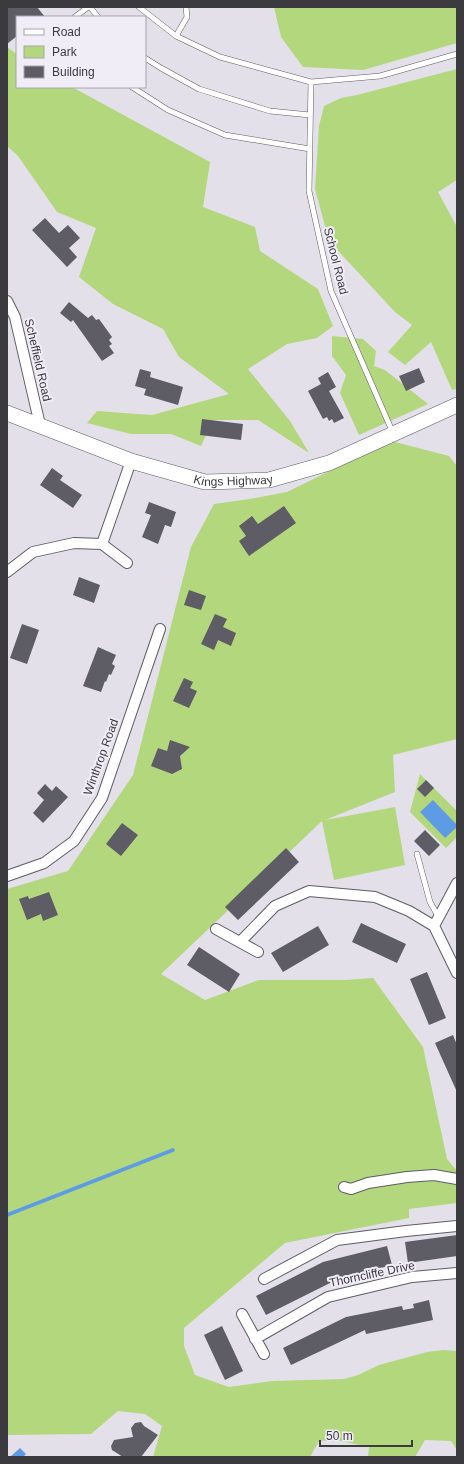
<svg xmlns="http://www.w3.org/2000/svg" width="464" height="1464" font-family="Arial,sans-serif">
<rect width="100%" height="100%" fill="#e4e0ea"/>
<!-- green -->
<path fill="#b3d77d" d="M274,7H457V43L363,70L303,67L281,37Z
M7,47L17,54V87H72L210,162L203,207L255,227L260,251L318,289L333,326L317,338L287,344L248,369L290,421L309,453L258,420H213L201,446L171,434H131L87,423L97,411L152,415L229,394L179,357L163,329L113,304L79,277L96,228L57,212L18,156L7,146Z
M457,69V180L438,192L457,227V389L452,390L431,342L405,365L388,352L412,325L395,312L329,241L315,189L319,126L324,106L341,98L357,95Z
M332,336L363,339L376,351L374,366L385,370L428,404L359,435L340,393L346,375L332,356Z
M391,441L449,456L457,466V739L393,755L395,792L325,820L395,807L405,865L334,880L322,821L161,974L205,1000L259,980H345L373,978L423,1047L447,1159L457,1171V1203L409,1209V1218L285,1243L184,1328V1346L195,1375L229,1387L272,1381L344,1379L358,1375L379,1365L427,1352L443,1350L457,1351V1450L451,1441L425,1440L415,1457H368L369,1447L336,1440L319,1441L310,1457H153L162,1426L145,1414L118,1411L91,1434L7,1435V889L68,871L133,775L191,547L214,504L250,499L287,492Z
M420,774L457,811V837L446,848L410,812Z"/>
<!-- water -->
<path fill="#5d9be5" d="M433,800L457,825V827L445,838L420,812Z
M20,1448L26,1454L23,1457H10Z"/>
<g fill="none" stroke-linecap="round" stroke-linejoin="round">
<!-- stream -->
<path stroke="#5d9be5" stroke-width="3.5" d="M7,1215L173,1150"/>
</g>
<!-- building -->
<path fill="#5e5c65" d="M7,7H37L45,17H17V36L7,44Z
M45,218L59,233L68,225L80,238L69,248L77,257L67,267L32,230Z
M69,302L88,318L92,315L96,320L99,319L112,337L109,340L112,344L109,346L114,353L102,361L73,320L71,322L60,313Z
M419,368L425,382L406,391L399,376Z
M140,369L151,372L150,377L183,387L178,405L144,395L146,389L135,386Z
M328,372L336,387L329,391L344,418L334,423L332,419L329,421L327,417L323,419L308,391L321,384L318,378Z
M202,419L243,424L241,440L200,435Z
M52,468L63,476L60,480L82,495L73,508L40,485Z
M149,502L176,512L171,527L165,525L158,544L142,537L151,515L145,513Z
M284,506L296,523L249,556L239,541L246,536L239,526L252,516L258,524Z
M79,577L100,585L94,603L73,595Z
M189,590L206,596L201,610L184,605Z
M215,614L227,619L223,627L236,633L231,646L218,640L214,650L201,644Z
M22,624L39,630L27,664L10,658Z
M98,647L116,655L112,664L115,666L111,675L109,674L106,682L105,681L101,692L83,686Z
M184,678L193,682L190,688L197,691L189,708L173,701Z
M170,740L190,747L180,756L182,769L172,774L151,766L158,748L167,751Z
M426,780L434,788L425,797L417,789Z
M45,784L52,791L56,786L68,797L43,823L33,813L44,800L37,793Z
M122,823L138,835L121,856L106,844Z
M425,830L440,845L429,856L414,841Z
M286,848L299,862L238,920L225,907Z
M49,892L58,915L43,921L41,914L27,920L19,899L28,896L29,899Z
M361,923L406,944L397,963L352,942Z
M318,926L329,945L283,972L271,953Z
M199,947L240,974L229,992L187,965Z
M427,972L446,1018L429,1025L410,979Z
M453,1035L457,1045V1092L435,1043Z
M457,1235V1256L408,1263L405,1242Z
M387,1246L392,1265L338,1279L266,1315L256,1296L323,1262Z
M429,1300L433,1320L366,1334L365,1330L291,1365L283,1348L346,1317L402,1306L403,1310L414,1308L413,1304Z
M222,1326L243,1371L225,1380L204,1335Z
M141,1422L144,1426L158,1435L141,1457H123L112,1450L111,1446L114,1440L133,1437L131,1428L135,1423Z"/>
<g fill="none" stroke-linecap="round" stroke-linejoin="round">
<defs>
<path id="lane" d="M90,7L98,17
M139,7L176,36L220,57L311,82L380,76L457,54
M75,17L88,7
M176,36L187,17L186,7
M145,58L161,68L199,89L270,111L310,115
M311,82L309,191L331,291L393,433
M132,87L168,110L225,135L310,149
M417,854L430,902L438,916"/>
<path id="street" d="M7,301L15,317L40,425
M102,544L127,563
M7,572L33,552L74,543L102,544L131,461
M7,876L44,863L74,841L102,798L160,629
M434,926L457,973
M434,926L457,883
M216,929L258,952
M240,942L275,906L309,891L375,897L409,911L434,926
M344,1187L351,1189L368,1183L407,1177L434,1175L457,1179
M264,1279L337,1240L406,1231L457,1226
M242,1314L264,1354
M255,1339L328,1297L412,1277L457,1273"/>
<g id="secondary">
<path id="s1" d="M7,413L131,461L205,482L269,480L329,463L457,405"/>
</g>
</defs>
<!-- lane casing -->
<use href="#lane" stroke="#5f5c65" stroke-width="6"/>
<!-- street casing -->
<use href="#street" stroke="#5f5c65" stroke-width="12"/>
<!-- secondary casing -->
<use href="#secondary" stroke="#5f5c65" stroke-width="16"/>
<!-- lane -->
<use href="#lane" stroke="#fff" stroke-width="5"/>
<!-- street -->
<use href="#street" stroke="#fff" stroke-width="10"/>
<!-- secondary -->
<use href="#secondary" stroke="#fff" stroke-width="15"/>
</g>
<g text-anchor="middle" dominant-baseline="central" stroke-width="4" stroke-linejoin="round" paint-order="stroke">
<!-- street labels -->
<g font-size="12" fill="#3b3a3e" stroke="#f1edf7">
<text transform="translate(336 261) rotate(76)">School Road</text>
<text transform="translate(38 360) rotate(77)">Scheffield Road</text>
<text stroke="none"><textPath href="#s1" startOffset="238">Kings Highway</textPath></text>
<text transform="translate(101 757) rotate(-70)">Winthrop Road</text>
<text transform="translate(372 1274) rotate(-12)">Thorncliffe Drive</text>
</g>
</g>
<!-- border -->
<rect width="464" height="1464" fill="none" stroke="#3b3a3e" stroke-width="16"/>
<!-- legend -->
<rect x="16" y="16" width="130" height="72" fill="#f1edf7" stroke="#a8a5ad"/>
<rect x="24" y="29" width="20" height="6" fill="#ffffff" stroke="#a8a5ad"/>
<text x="52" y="36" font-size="12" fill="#3b3a3e">Road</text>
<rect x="24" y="46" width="20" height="12" fill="#b3d77d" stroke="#a8a5ad"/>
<text x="52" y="56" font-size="12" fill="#3b3a3e">Park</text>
<rect x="24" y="66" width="20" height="12" fill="#5e5c65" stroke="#a8a5ad"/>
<text x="52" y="76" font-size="12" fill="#3b3a3e">Building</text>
<!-- scale -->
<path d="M320 1440v6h92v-6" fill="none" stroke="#3b3a3e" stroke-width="2"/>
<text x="326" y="1440" font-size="12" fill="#3b3a3e" stroke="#f1edf7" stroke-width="3" paint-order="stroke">50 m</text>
</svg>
